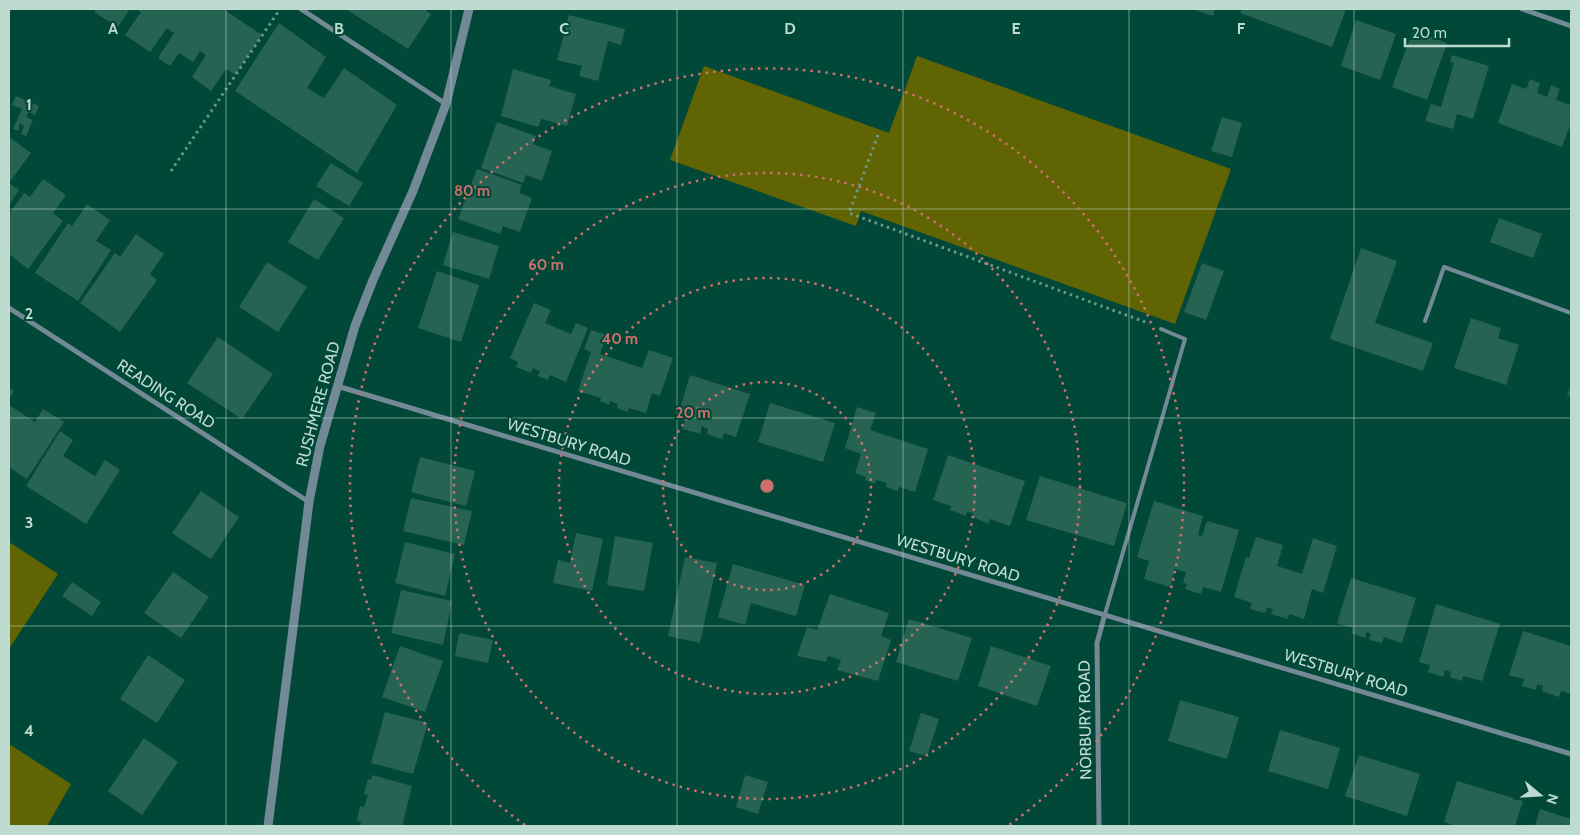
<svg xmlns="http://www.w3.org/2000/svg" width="1580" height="835" font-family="Cabin,sans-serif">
<rect width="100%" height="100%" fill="#014838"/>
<!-- green -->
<path fill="#616403" d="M917,56L1231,169L1175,324L861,211L856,226L670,160L704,66L889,133Z
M9,542L58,574L9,649Z
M9,744L71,784L47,826H9Z"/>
<!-- building -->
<path fill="#276352" d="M96,9H130L118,27L94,12Z
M136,9H223L262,35L235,75L226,69L211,91L192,77L206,55L200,51L193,62L179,53L170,66L158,58L174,33L167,28L150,52L125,35L141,12Z
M346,9H424L431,14L408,49Z
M1192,9H1215L1213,16Z
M1242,9H1346L1332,47L1240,13Z
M569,15L625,29L621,45L608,41L598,81L579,76L582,66L557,60Z
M1356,20L1396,34L1380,80L1341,66Z
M279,23L326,57L307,88L324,98L344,68L397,105L357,173L235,91Z
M1413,30L1447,43L1427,100L1392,87Z
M1452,55L1489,66L1473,119L1457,114L1453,129L1425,121L1431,104L1441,107L1454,63L1450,62Z
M513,69L551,80L549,86L576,94L567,126L541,119L538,127L501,116Z
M1530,79L1540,83L1537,93L1547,97L1551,85L1560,89L1556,100L1571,105V123L1562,147L1498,123L1512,84L1526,89Z
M16,96L39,106L35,115L29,112L26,117L33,120L26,136L21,134L24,126L19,123V131L13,129L22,109L12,105Z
M1222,117L1242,123L1232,157L1211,151Z
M497,122L536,136L533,144L552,151L542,181L526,175L523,183L481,168Z
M9,137L31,153L9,183L19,190L9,205Z
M331,163L363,183L349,206L316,186Z
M477,169L522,185L519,193L532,198L520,232L503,226L500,234L458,219Z
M43,179L66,195L53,213L63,221L28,269L9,254V214L24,193L30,197Z
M314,199L344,218L318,260L288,242Z
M87,204L110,220L96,241L111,250L78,301L35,273L68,223L72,226Z
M1499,218L1542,234L1533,258L1490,242Z
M453,232L499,246L489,279L443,265Z
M136,234L164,254L150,274L157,280L120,332L80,303L115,253L120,257Z
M1361,248L1397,261L1375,323L1433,343L1423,371L1330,339Z
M267,262L307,287L278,332L239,307Z
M1202,263L1224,271L1206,320L1184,312Z
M437,271L479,285L461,342L418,328Z
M534,303L551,310L545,323L571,334L576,323L588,328L566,382L550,375L548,380L538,376L540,371L533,368L531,373L516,367L518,362L510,358Z
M1471,318L1501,328L1498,338L1519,345L1506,385L1454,368Z
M591,330L607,335L600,354L642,368L649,350L673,358L660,396L652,393L646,413L629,408L628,412L617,408L618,404L610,401L609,405L600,401L601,398L578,391L591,352L584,349Z
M218,337L273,374L242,419L187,383Z
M690,375L750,394L736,437L724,433L722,439L707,434L708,429L702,426L700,434L683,429L685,421L677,419Z
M1571,384V396L1567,395Z
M9,388L14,391L9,399Z
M770,403L835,423L823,462L758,442Z
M9,405L35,422L43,409L64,422L27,479L9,467Z
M857,407L876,413L870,430L928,449L915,492L899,487L897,491L886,487L887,483L876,480L875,484L865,480L866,477L855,473L861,454L845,448Z
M60,431L73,440L63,456L95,476L105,460L120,470L86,524L26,486Z
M948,455L1025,481L1010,526L990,519L989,524L972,517L973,513L967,512L966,516L950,510L951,506L933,500Z
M420,457L475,471L466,506L411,492Z
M1040,476L1127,503L1114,546L1026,520Z
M201,491L239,517L211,559L172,533Z
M411,498L472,511L464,545L403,531Z
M1154,501L1203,516L1198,535L1202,536L1207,521L1239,530L1221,592L1203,587L1201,594L1185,589L1187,584L1183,583L1186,572L1175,569L1170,587L1144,579L1149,561L1137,557Z
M576,533L603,539L592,591L553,583L558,560L570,563Z
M615,536L653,543L644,591L607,585Z
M1256,537L1283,545L1277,566L1302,574L1313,538L1337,546L1323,593L1312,589L1304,619L1289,614L1288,619L1271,614L1273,609L1269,608H1267L1265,613L1250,609L1252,603L1234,597L1246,557L1249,558Z
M405,542L455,554L445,596L395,583Z
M685,557L717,563L700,643L668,636Z
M733,564L805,585L796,616L751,603L745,625L718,617Z
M173,572L209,597L181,638L144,613Z
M1351,578L1416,598L1402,643L1384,637L1382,643L1369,640L1371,634L1367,632L1365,638L1351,633L1353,628L1337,623Z
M72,582L101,602L92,616L62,596Z
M401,590L452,601L443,645L391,633Z
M830,594L889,613L881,636L891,640L878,681L837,670L841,660L828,656L826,662L797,656L807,627L817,630Z
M1436,604L1500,624L1482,681L1463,676L1462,681L1450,677L1451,672L1445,670L1443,677L1428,672L1430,665L1419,662Z
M909,619L972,638L958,681L896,662Z
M1523,631L1571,646V694L1561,691L1559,697L1542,691L1543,686L1537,684L1536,690L1522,686L1524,679L1509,675Z
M459,633L493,640L488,663L455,656Z
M400,646L443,661L425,712L382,697Z
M991,646L1051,666L1037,706L978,686Z
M148,655L185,680L157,723L120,699Z
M1180,700L1239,717L1227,759L1168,741Z
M385,712L428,723L413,774L371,763Z
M921,713L939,719L927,756L909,751Z
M1280,730L1340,748L1328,789L1268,771Z
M144,738L178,762L142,815L108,791Z
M1359,755L1420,774L1407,816L1345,796Z
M372,775L412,786L402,826H360L361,822L357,820L360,806L364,807L368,795L364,794L368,779L371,780Z
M745,775L768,782L758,814L736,807Z
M1457,781L1523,801L1515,826H1456L1444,822Z
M1540,809L1571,819V826H1535Z"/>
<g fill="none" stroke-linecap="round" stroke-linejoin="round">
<!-- path -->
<path stroke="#68988a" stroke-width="3" stroke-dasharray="2.5 4" stroke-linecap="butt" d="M878,135L849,213L1145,322
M171,171L280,9"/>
<!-- service -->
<path stroke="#738995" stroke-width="4" d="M1425,321L1444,267L1571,313
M1105,614L1185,339L1161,329"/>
<!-- minor -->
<path stroke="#738995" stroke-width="5" d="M301,9L446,104
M1522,9L1571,26
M9,308L309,502
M337,386L1571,754
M1099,826L1097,643L1105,614"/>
<!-- tertiary -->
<path stroke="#738995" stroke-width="9" d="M268,826L309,502L320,446L355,326L373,280L413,191L446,104L469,9"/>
</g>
<!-- grid -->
<path fill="none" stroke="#bedbd0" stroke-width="1" stroke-opacity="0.55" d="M226,9V826M451,9V826M677,9V826M903,9V826M1129,9V826M1354,9V826M9,209H1571M9,418H1571M9,626H1571"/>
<!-- distance rings -->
<g fill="none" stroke="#cc706b" stroke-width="2.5" stroke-dasharray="2.5 5">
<circle cx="767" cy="486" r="104"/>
<circle cx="767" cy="486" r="208"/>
<circle cx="767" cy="486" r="313"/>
<path d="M525 825A417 417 0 1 1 1009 825"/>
</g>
<g text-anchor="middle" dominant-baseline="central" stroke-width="4" stroke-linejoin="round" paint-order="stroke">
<!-- street labels -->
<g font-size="16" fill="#bedbd0" stroke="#014838">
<text transform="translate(166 394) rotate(33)">READING ROAD</text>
<text transform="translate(318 404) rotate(-75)">RUSHMERE ROAD</text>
<text transform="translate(569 442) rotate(17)">WESTBURY ROAD</text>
<text transform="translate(958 558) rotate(17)">WESTBURY ROAD</text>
<text transform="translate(1346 673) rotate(17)">WESTBURY ROAD</text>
<text transform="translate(1085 720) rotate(-91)">NORBURY ROAD</text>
</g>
</g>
<g font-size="16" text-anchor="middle" font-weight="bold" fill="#bedbd0" stroke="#014838" stroke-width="4" stroke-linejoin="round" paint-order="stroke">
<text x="113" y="34">A</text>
<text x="339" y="34">B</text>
<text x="564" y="34">C</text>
<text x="790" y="34">D</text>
<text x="1016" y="34">E</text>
<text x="1241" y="34">F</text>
<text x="29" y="110">1</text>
<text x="29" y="319">2</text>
<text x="29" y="528">3</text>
<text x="29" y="736">4</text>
</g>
<circle cx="767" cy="486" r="8" fill="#cc706b" stroke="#014838" stroke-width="2.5"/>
<g font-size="15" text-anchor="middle" font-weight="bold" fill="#cc706b" stroke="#014838" stroke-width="4" stroke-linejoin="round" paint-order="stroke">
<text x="472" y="196">80 m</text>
<text x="546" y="270">60 m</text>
<text x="620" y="344">40 m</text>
<text x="693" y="418">20 m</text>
</g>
<!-- border -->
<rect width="1580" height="835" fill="none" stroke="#bedbd0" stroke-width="20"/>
<!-- north arrow -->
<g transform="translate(1540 795) rotate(108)" stroke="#014838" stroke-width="4" paint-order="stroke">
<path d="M0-4L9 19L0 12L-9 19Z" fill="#bedbd0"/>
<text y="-8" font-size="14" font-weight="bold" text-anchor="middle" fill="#bedbd0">N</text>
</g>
<!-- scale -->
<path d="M1405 38v8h104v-8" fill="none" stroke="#bedbd0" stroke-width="2.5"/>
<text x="1412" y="38" font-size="15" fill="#bedbd0" stroke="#014838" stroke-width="4" paint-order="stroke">20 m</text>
</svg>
